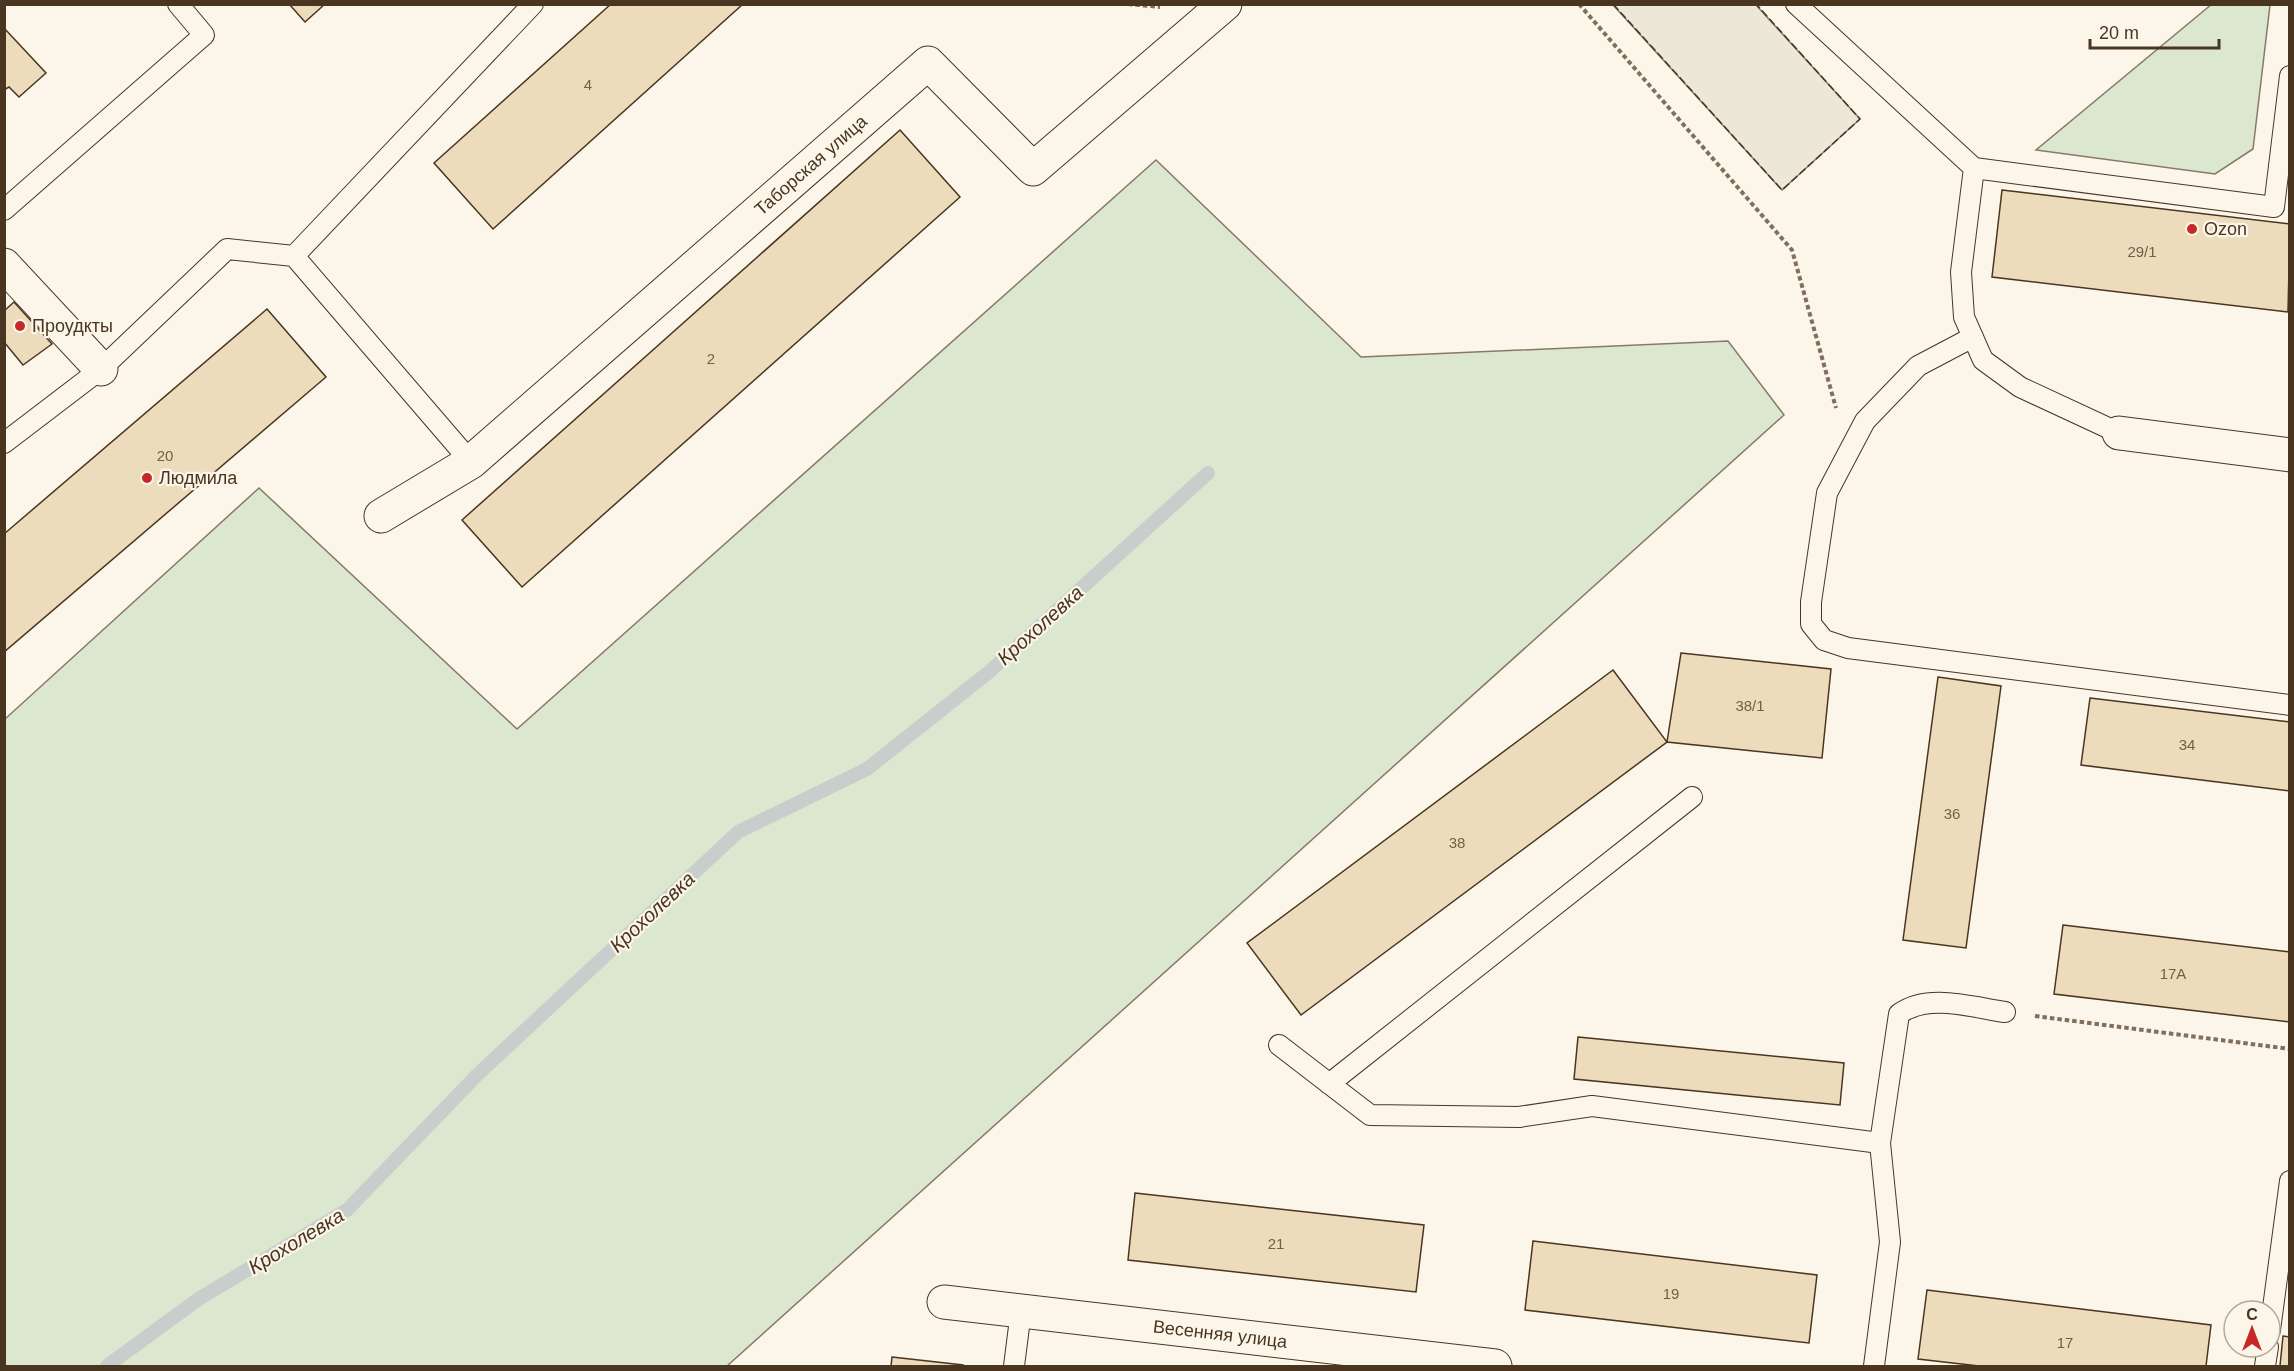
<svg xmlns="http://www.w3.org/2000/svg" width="2294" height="1371" font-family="Helvetica,sans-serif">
<rect width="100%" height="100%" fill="#fbf6e9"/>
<!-- green -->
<path fill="#dce7d0" stroke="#887966" stroke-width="1.5" d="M2212,4L2270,5L2253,149L2215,174L2036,150Z
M1156,160L1361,357L1728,341L1784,415L727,1366H5V719L259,488L517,729Z"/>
<!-- parking -->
<path fill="#ede7d9" stroke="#887966" stroke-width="1.5" d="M1613,5H1756L1860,119L1782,190Z"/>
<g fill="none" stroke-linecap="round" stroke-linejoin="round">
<!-- stream -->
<path stroke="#c9cecd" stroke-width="14" d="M107,1366L200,1298L347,1210L478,1074L738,832L867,769L989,672L1208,473"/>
</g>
<!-- building -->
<path fill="#ecdcbc" stroke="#4a3520" stroke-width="1.5" d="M289,4H325L305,22Z
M611,4H743L493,229L434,163Z
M4,28L46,73L19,97L9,87L4,90Z
M900,130L960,197L522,587L462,520Z
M2002,190L2290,224L2288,312L1992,277Z
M14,302L52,344L23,365L4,342V311Z
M267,309L326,377L4,652V534Z
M1681,653L1831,669L1822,758L1667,742Z
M1613,670L1667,742L1301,1015L1247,943Z
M1938,677L2001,686L1966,948L1903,940Z
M2090,698L2290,722V791L2081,765Z
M2063,925L2290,952V1022L2054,994Z
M1578,1037L1844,1063L1840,1105L1574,1079Z
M1135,1193L1424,1225L1416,1292L1128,1260Z
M1533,1241L1817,1275L1809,1343L1525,1310Z
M1927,1290L2211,1325L2206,1366H1979L1918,1359Z
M2283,1336L2290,1337V1366H2280Z
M892,1357L963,1365V1366H891Z"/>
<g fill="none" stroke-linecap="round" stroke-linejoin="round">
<defs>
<path id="lane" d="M1796,4L1974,168L2274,207L2290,76
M1974,168L1961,272L1964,317L1983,360L2020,387L2119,433
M4,210L204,35L178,4
M294,256L471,462
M1973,337L1918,366L1865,421L1827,493L1811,602V624L1824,640L1848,648L2290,705
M4,443L101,369L227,249L294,256L533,4
M1279,1045L1370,1115L1519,1117L1592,1106L1880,1143
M1329,1084L1692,797
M2270,1330L2290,1181
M1014,1366L1021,1311
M1874,1366L1890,1242L1880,1143L1899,1014C1928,993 1971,1007 2005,1012
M2265,1366L2268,1347"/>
<g id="street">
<path d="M4,265L101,369"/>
<path d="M2119,433L2290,455"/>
<path id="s1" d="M381,516L471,462L928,63L1033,169L1225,4"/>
<path id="s2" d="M944,1302L1495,1366"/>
</g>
</defs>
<!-- lane casing -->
<use href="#lane" stroke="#4a3520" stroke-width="22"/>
<!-- street casing -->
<use href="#street" stroke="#4a3520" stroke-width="35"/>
<!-- path -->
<path stroke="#7f6f5c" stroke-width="4" stroke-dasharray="4.5 3" stroke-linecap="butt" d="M1128,4L1160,7
M1579,4L1792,250L1836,408
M2035,1016L2290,1049"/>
<!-- lane -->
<use href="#lane" stroke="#fbf6e9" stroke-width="20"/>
<!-- street -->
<use href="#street" stroke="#fbf6e9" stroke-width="33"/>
<!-- fence -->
<path stroke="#4a3520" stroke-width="1.5" stroke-dasharray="8 3" stroke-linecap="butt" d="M1613,4L1782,190L1860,119L1756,4"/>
</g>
<!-- markers -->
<g fill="#c62828" stroke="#fbf6e9" stroke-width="2">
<circle cx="2192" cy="229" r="6"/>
<circle cx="20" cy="326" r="6"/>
<circle cx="147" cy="478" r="6"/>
</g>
<g text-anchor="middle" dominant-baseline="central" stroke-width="4.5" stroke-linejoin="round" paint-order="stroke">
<!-- number labels -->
<g font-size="15" fill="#725f47">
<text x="588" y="84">4</text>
<text x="2142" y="251">29/1</text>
<text x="711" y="358">2</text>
<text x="165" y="455">20</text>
<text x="1750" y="705">38/1</text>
<text x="2187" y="744">34</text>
<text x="1952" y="813">36</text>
<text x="1457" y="842">38</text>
<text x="2173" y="973">17А</text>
<text x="1276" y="1243">21</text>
<text x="1671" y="1293">19</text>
<text x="2065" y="1342">17</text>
</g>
<!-- street labels -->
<g font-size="18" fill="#4a3520" stroke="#fbf6e9">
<text stroke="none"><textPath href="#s1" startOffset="556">Таборская улица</textPath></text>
<text stroke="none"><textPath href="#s2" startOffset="278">Весенняя улица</textPath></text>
</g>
<!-- poi labels -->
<g font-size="18" fill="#4a3520" stroke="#fbf6e9" text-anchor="start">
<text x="2204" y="229">Ozon</text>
<text x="32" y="326">Проудкты</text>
<text x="159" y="478">Людмила</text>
</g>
<!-- water labels -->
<g font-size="20" font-style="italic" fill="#4a3520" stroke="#fbf6e9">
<text transform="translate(1040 625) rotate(-42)">Крохолевка</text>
<text transform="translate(652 912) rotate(-43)">Крохолевка</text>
<text transform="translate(296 1241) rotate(-31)">Крохолевка</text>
</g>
</g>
<!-- border -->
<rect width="2294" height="1371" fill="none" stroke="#4a3520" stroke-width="12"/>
<!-- north arrow -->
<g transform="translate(2252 1329)"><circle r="28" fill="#fbf6e9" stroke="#b4a999" stroke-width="1.5"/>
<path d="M0-4.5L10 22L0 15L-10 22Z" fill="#c62828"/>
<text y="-9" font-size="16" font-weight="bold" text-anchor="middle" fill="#4a3520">С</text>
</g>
<!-- scale -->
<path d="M2090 39v9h129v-9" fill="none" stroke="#4a3520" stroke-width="3"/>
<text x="2099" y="39" font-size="18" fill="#4a3520" stroke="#fbf6e9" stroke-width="4.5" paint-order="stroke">20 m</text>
</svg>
